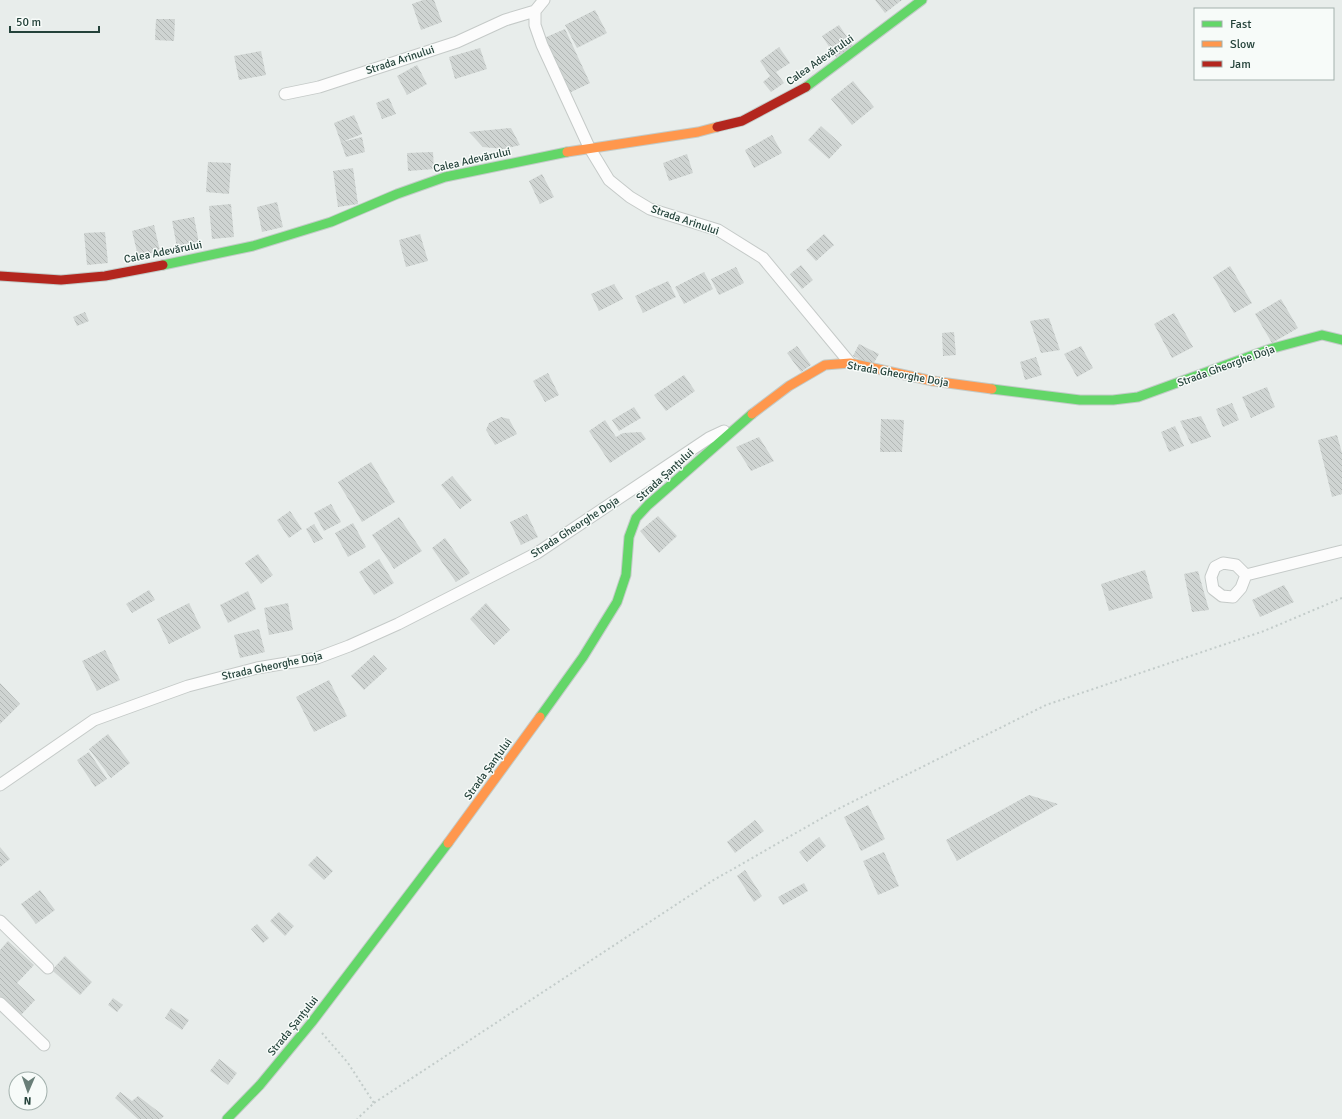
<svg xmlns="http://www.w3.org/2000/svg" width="1342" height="1119" font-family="Signika,sans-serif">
<defs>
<pattern id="building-back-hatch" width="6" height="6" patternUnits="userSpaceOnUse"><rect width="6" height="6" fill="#cfd4d2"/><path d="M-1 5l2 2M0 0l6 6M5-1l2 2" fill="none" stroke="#b2b7b5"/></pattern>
</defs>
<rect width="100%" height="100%" fill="#e8edeb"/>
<!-- building -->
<path fill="url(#building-back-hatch)" d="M423,0H434L442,22L421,30L412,4Z
M875,0H902L885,13Z
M595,10L607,33L577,48L565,25Z
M156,19H175L174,41L155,40Z
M839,25L853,46L836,57L822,36Z
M565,29L590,83L569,93L544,38Z
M779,47L790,63L776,72L784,83L771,92L763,82L770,76L760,61Z
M480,48L487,69L455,79L449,57Z
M261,51L266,75L239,80L234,56Z
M417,65L427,84L407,95L397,76Z
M853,81L874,107L852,125L831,99Z
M389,98L396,114L382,119L376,103Z
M354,115L362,134L342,142L362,137L365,152L346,157L334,123Z
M821,126L842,145L829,159L808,140Z
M511,128L520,145L504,149L483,147L469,132Z
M772,135L782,153L754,168L745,150Z
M433,152L434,169L408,171L407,153Z
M687,154L693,173L669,181L663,163Z
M208,162L231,163L229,194L206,192Z
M353,168L358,204L338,207L333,171Z
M542,174L554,197L540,204L529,181Z
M277,202L283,227L262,232L257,207Z
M231,204L234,237L212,239L209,206Z
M194,217L199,243L177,247L172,221Z
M154,225L160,251L138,256L132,231Z
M105,232L108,263L87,265L84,233Z
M420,234L428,261L406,267L399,240Z
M824,234L834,245L816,261L806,250Z
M801,265L813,280L802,289L790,274Z
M1230,266L1252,303L1234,313L1213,277Z
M736,267L744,283L719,295L711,279Z
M704,272L713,289L684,304L675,287Z
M668,281L676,297L643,313L635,296Z
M614,284L623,299L599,311L591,294Z
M1281,299L1298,328L1272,343L1255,314Z
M85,312L89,321L77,326L73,317Z
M1174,313L1193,347L1172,358L1154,324Z
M1049,318L1060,350L1041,353L1030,321Z
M954,332L956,355L943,356L942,333Z
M859,344L879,354L872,366L853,356Z
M797,346L811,365L801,372L787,353Z
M1081,346L1093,368L1077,377L1064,354Z
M1036,357L1042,375L1025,380L1020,362Z
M548,373L559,395L545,402L533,381Z
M684,375L695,391L666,411L654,395Z
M1267,387L1275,407L1251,418L1242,397Z
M1232,403L1239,420L1223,427L1216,409Z
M634,407L641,418L619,431L612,420Z
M1201,416L1211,437L1191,444L1180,421Z
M501,417L509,419L517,434L495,445L486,430L489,423Z
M881,419L904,420L902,452H880Z
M605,420L616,437L623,433L641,432L646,439L610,463L589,431Z
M1175,426L1184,446L1169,452L1161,432Z
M1337,435L1342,453V494L1332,497L1318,440Z
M759,437L774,461L751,471L736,447Z
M371,462L395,502L362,522L338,482Z
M452,476L472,500L460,509L441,485Z
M331,504L341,522L324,531L314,513Z
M290,511L302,529L289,538L277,520Z
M527,514L538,537L521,545L510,522Z
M658,516L677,536L659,553L640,531Z
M399,517L422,551L394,569L372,535Z
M353,523L366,547L348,557L335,533Z
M314,524L323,539L314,543L306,529Z
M445,538L470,573L456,582L432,548Z
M258,554L273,575L261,584L245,563Z
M379,559L394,583L374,595L359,572Z
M1145,570L1153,598L1109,611L1101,584Z
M1198,571L1209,610L1192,612L1184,574Z
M1284,585L1294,602L1260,617L1252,600Z
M149,590L155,600L132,613L126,604Z
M248,591L256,609L228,623L220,605Z
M189,603L201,628L169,644L157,619Z
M288,603L293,630L269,635L264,608Z
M486,603L510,630L494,645L470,619Z
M259,629L265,652L240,658L234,635Z
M105,650L120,680L97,691L82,661Z
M374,655L387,669L364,690L351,676Z
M329,680L347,716L314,732L296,697Z
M0,683L20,704L0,724Z
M108,734L130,763L111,778L89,749Z
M89,752L107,779L95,787L77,760Z
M1029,795L1058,804L957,861L946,840Z
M868,805L885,839L861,851L844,817Z
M755,820L764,831L735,853L727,842Z
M819,837L826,846L807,862L799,852Z
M0,847L10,859L0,867Z
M884,852L899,886L878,895L863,861Z
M317,856L333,871L324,880L308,865Z
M745,870L762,896L754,902L737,876Z
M804,883L808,891L783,905L778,897Z
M40,890L55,910L36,924L21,904Z
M279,912L294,926L285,936L270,921Z
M257,924L269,938L263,943L251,929Z
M8,941L34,965L17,983L35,1000L21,1015L0,996V950Z
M65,956L92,982L80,995L52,970Z
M113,998L123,1005L117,1012L108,1005Z
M171,1008L189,1020L182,1030L165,1018Z
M219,1059L237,1073L228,1085L210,1071Z
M120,1092L132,1101L138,1096L164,1116L161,1119H138L115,1098Z"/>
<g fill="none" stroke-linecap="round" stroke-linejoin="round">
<defs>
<path id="street" d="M544,0L535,11V25L542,45L589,147L609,180L630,197L650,209L718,230L763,258L850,363
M285,94L319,87L457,42L505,20L535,11
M1223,563L1236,565L1246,575L1241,588L1233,597L1222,596L1213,589L1211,577L1215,567Z
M1246,575L1342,551
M0,785L94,720L188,686L257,668L317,658L349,646L398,624L537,553L709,438L724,431
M0,921L48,968
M0,1003L44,1045"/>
<path id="fast" d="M806,87L922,0
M163,265L253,246L331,222L397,194L445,177L567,152
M992,389L1080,400H1113L1138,397L1270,349L1322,335L1342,340
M540,717L583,657L617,602L626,575L629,537L636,518L648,505L752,414
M227,1119L260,1085L312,1022L448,843"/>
<path id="slow" d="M567,152L698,132L717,127
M752,414L789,386L825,365L850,363L933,381L992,389
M448,843L540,717"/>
<path id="jam" d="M717,127L742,121L806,87
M0,276L61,280L105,276L163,265"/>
</defs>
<!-- street casing -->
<use href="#street" stroke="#c5cac8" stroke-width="13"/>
<!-- fast casing -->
<use href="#fast" stroke="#c3cbc8" stroke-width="11"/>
<!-- slow casing -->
<use href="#slow" stroke="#c3cbc8" stroke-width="11"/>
<!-- jam casing -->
<use href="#jam" stroke="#c3cbc8" stroke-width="11"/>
<!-- path -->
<path stroke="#c3ccca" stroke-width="2" stroke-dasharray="2 3" stroke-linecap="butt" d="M322,1033L348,1063L374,1103L357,1119
M374,1103L712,881L836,810L1046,705L1264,631L1342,598"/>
<!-- street -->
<use href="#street" stroke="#fcfcfc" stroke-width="11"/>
<!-- fast -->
<use href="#fast" stroke="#63d668" stroke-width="9"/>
<!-- slow -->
<use href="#slow" stroke="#ff974d" stroke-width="9"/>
<!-- jam -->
<use href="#jam" stroke="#b3261e" stroke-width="9"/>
</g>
<g text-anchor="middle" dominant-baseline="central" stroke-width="3" stroke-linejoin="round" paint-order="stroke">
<!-- street labels -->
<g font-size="11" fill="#24423a" stroke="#f7fbf9">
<text transform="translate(400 60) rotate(-18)">Strada Arinului</text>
<text transform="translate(820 60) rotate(-35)">Calea Adevărului</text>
<text transform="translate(472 160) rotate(-13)">Calea Adevărului</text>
<text transform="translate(685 220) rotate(19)">Strada Arinului</text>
<text transform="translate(163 252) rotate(-11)">Calea Adevărului</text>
<text transform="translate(1226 366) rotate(-20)">Strada Gheorghe Doja</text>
<text transform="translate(898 374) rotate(10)">Strada Gheorghe Doja</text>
<text transform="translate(665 475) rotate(-42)">Strada Șanțului</text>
<text transform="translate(575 527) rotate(-33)">Strada Gheorghe Doja</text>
<text transform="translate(272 666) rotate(-12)">Strada Gheorghe Doja</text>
<text transform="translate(488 769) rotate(-54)">Strada Șanțului</text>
<text transform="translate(293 1026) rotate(-51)">Strada Șanțului</text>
</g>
</g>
<!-- legend -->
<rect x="1194" y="8" width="140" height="72" fill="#f7fbf9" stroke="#a3b1ad"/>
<rect x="1202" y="21" width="20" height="6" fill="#63d668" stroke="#a3b1ad"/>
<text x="1230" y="28" font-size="12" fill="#24423a">Fast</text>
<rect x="1202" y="41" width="20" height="6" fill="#ff974d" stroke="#a3b1ad"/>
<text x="1230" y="48" font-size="12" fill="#24423a">Slow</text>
<rect x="1202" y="61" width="20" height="6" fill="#b3261e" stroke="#a3b1ad"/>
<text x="1230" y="68" font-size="12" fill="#24423a">Jam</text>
<!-- north arrow -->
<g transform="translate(28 1091) rotate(182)"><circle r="19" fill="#f7fbf9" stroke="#a3b1ad"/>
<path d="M0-3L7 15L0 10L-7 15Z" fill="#697e78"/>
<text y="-6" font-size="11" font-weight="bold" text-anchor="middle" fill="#24423a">N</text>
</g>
<!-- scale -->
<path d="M10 26v6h89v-6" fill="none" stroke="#24423a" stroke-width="2"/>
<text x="16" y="26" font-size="12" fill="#24423a" stroke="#f7fbf9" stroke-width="3" paint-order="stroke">50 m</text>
</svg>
